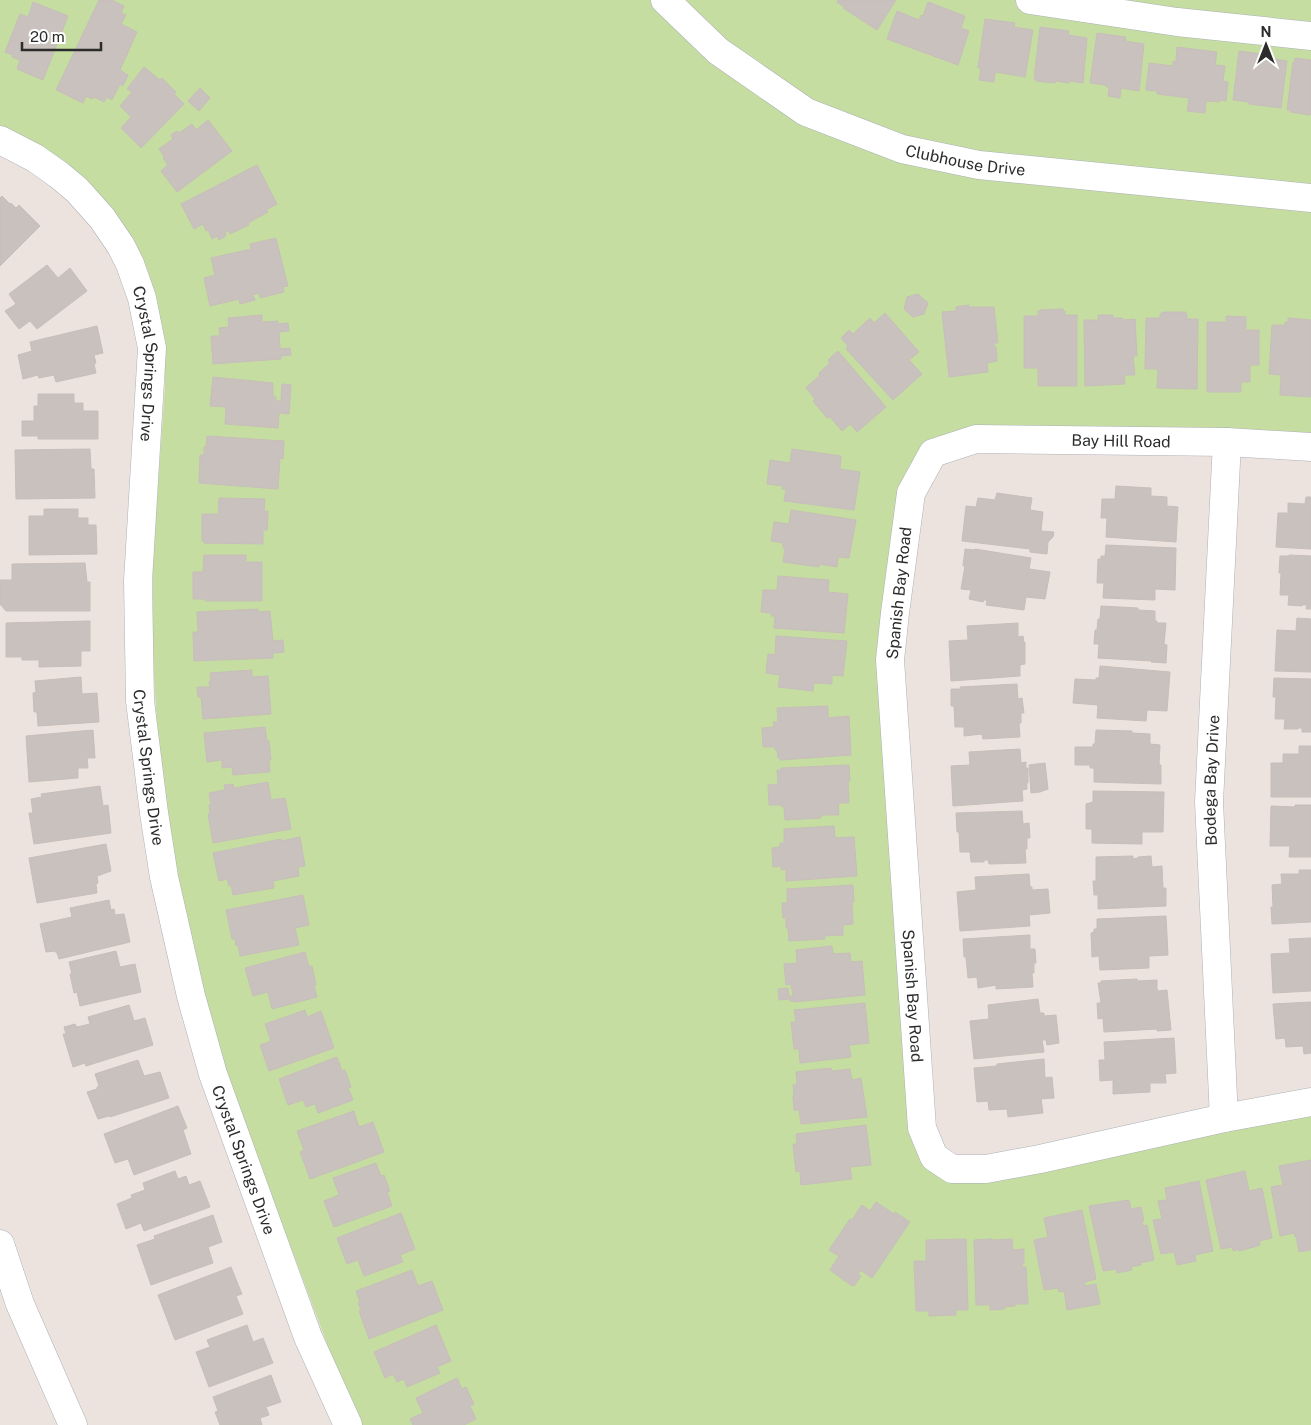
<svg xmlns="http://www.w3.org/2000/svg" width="1311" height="1425" font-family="'Public Sans',sans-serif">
<rect width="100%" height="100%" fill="#ece3df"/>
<!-- grass -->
<path fill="#c5dda1" d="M0,0H1311V451L983,447L941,463L927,483L900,634L934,1130L953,1164L1231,1130L1311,1114V1425H360L344,1389L241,1114L221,1054L193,957L173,858L159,758L153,658V559L165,386V353L127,237L0,140Z"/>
<!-- building -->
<path fill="#c8c1bd" stroke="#c7beb9" d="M99,0H112L124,6L121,13L126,15L121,24L137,32L120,70L128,75L123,86L120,84L112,100L107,97L104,102L94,97L92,99L86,96L83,103L56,90Z
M838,0H896L877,30L843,8L844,7L837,2Z
M33,2L68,16L43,80L17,69L20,60L12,57L13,55L5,52L20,14L28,17Z
M928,2L965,16L961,28L969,31L958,65L887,39L897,11L919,20L921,15L923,16Z
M985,19L1015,23L1014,27L1033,30L1025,77L995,72L994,82L979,80L981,68H978Z
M1040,27L1069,31L1068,35L1087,38L1083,83L1070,81L1069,83L1055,81V83L1036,81V79H1034Z
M1097,33L1126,37L1125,41L1144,44L1139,91L1121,88L1120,98L1108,96L1109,87H1106V85L1090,83Z
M1177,47L1217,52L1215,65L1225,66L1223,81L1228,82L1226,101L1220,100L1219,102L1206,101L1205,113L1187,111L1189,98L1157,94V91L1146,90L1149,63L1173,66V61L1176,62Z
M1239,51L1268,55V58L1287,61L1281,108L1249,104V102L1233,100Z
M1295,58L1311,60V113L1310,115L1290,112L1291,110H1287L1293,62H1295Z
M144,67L160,80L162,78L176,92L174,94L184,104L141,148L121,128L131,117L120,106L132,92L127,89Z
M200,88L210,98L199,111L188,101Z
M208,120L232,151L177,192L161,171L168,165L163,158L164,156L159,149L173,139L171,135L177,131L179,133L192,124L196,130Z
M257,165L277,204L266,210L268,212L248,223L249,225L230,234L228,230L225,232L226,236L219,240L217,236L212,239L208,230L206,231L203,224L194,229L181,204Z
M2,196L10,204L11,203L16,208L19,205L40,226L0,266V198Z
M276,238L288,286L283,287L284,292L260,298L259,293L253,295L255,300L240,304L239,299L210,306L204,278L215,275L211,258L251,249L250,244Z
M47,265L58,278L70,268L87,291L37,329L30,321L19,329L5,311L16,304L9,294Z
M918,294L928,303L924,314L913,317L904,309L907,297Z
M969,305V307H994L998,343H994V347H996L997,361L987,363L988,372L949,377L942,312L956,311V307Z
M1063,309V311H1065V315H1077V386H1038V368H1024V316H1038V311H1040V310Z
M1162,312H1186V314H1187V319H1198L1197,389L1157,388L1158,369H1145L1146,318H1160V314H1162Z
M885,313L919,352L909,360L922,374L893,400L846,349L848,346L841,338L849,330L853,334L870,318L874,323Z
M262,315V322L278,321V324L288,323L289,331L279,332L280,349L290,348L291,355L281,356V359L213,364L211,336H220L219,328L229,327L228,318Z
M1098,315H1113V318H1123V320L1135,319L1137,356H1133L1135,375H1124L1125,384L1085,386L1084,320H1098Z
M1226,316L1246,317V330H1259V365H1250V382H1241V392H1207V322H1226Z
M1288,318L1311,320V397L1280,395L1281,375L1269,374L1272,325H1285V322H1288Z
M97,326L103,353L94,355L96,363L94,364L96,373L56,382L54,375L39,378L38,375L23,379L18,355L32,351L30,342Z
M838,351L886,407L857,432L850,424L842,431L830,417L827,418L813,401L815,399L806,388L820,375L819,373L830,363L828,360Z
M213,377L273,383V396L276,397V401H281L282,384L291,385L289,414L279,413L278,428L225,424L226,407L210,406Z
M38,394H74V403H83V411H98V439H38V436H22V421H34V406H38Z
M207,436L284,441L283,459L280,458L278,489L199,483L200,455H204V447H206Z
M90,449L91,469H94L95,498L16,499L15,450Z
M792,449L841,456L840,469L860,472L854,510L784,501L786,489H782L783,486L767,484L770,460L790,463Z
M1116,486L1151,488V496L1167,497V506L1178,507L1176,542L1106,537L1107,518H1101L1102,499H1115Z
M997,493L1032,498L1030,510L1043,512L1041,531L1054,532L1053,537L1048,542L1047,554L1030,552V549L962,541L966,506L976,507L978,498L995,500Z
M1306,497H1311V549L1276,547L1278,513H1288V503L1305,504Z
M219,498L265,499L264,511H268L267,530H263V544L204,543V541H202V514H218Z
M44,509H78V518H88V525H96L97,554L29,555V516H44Z
M791,510L856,520L849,558L838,557L837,567L819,564V567L783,562L785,548H783V543L771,541L774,522L789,524Z
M1106,545L1176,548L1175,590L1155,589V600L1103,598L1104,583H1097L1098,559H1101V556H1105Z
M965,549L975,550V549L1031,558L1029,569L1050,572L1045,599L1026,597L1024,610L986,605L987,600H984L983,602L969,599L971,590L961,589L965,566H963Z
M204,555H246V562H262V601H205V599H193V572H203Z
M1289,555L1311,556V609H1306L1307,605H1302V606L1288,605L1289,595H1280L1281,573H1279L1280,556H1289Z
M85,563L87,582H90V611H6L0,604V580H12V564Z
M778,576L829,580L828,592L848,594L844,633L774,628L775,616H771V613L761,612L763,590H777Z
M1101,606L1138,608V610L1155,611V621H1157V623H1166L1164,644L1167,645L1166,663L1151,662L1152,661L1098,658L1099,644H1094L1095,630H1097L1098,619H1100Z
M258,609V612L270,611L273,641L283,640L284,652L273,653V658L194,661L193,632H198L197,612Z
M1297,618L1311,619V672L1275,671L1277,630L1296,631Z
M90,621V651H81V666L39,667V660H22V657H6V623Z
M1018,623V637L1023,636L1024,643L1025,642V664L1020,665V676L951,681L949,641L968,640L967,626Z
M776,636L847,641L843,676L832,675V684L814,683L813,691L778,687L780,675L766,673L768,654L775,655Z
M1100,666L1170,672L1167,711L1147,710L1146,721L1097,718L1098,705L1073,703L1075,679L1096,680V678H1099Z
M252,670V677L268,676L271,714L203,719L201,697H198L197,687H210L209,681H211L210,673Z
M81,677L82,694L97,693L99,722L38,726L37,712H34L33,693L36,692L35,681Z
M1274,678L1311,679V732H1302V728H1298V729H1284L1285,719H1275L1276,697H1273Z
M1017,684L1018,699L1022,698L1024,713H1021V723H1019L1020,737L983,739L982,734L964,736V727H955L954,706H951V689H961L960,687Z
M828,706V718L849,716L851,755L780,760V758H778L777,750H775V747H763L762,728L774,727L773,722H778L777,708Z
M265,727L267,741H269L271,760H269L270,772L233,775L232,767L222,768V760L207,762L204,733Z
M93,730L95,758H87L88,768H78V778L29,782L26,736Z
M1096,730L1132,731V733L1150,734V744L1160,745L1159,765H1161V784L1094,782V768H1090V765H1075V747H1093V744H1095Z
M1299,746H1311V797H1271V763H1283V754H1299Z
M1020,749L1021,763L1026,762V768H1028V783H1027V789L1022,790L1023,801L953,806L951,766L970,765L969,752Z
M1045,763L1048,789L1040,792L1031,793L1029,765Z
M849,765L850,781L848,782L849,803H840V804H838L839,815H821V818L785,820L784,807H782L781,805H769L768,785L778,784L777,770H781V768Z
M268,782L271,800L285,798L291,829L213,843L208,814H210L209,805H211L209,793L225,790L224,785L233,784L234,788Z
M100,786L103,806L108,805L111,833L34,844L29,813H33L31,799L42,797L41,794Z
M1093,791L1164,792L1163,832H1142V844L1092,843V829H1086V804L1093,802Z
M1295,805H1311V857H1289L1290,846H1270L1271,806L1295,807Z
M1022,811L1023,824L1029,823L1030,838H1027V849H1025L1026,863L989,864L988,860H984V862H971L970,852H960L959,832H957L956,813Z
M834,826L835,838L854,837L857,876L786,881V869L781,870V866L773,867L772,848L780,847V843H784V829Z
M300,837L305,866L298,867L299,876L273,881L274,888L233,895L231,885L229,886L227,879L219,881L213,853L281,839V841Z
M106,844L111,871L97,876L98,883L96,884L97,893L37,903L29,858Z
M1133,856V859L1138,858V857L1151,856L1152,867L1162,866L1163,888H1166V906L1098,909V895H1094L1093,881H1096V857Z
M1299,870H1311V922L1272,924L1271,907H1273L1272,885L1282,884L1281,874H1299Z
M1029,874L1030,887H1032V890L1048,889L1050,913L1029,915L1030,926L960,931L957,892L976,890L975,877Z
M853,885L854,902L852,903L853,924L844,925L843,926V935L824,936L825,939L789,941L788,928H786V918H783L782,903H787V889Z
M303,895L309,925L295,928L299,945L240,956L238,945L236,946L235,939H232L226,910Z
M109,900L111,910L114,909L115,915L124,914L130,942L59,959L57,953L54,951L46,952L40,924L72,917L70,908Z
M1166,916L1168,955L1149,956V968L1100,970L1099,956L1092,957L1091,933L1094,932V929H1097V919Z
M1030,935V949H1035L1036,963H1034V973H1032L1033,987L996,989V985L978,988L977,977L968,978L966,957H964L963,939Z
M1311,938V991L1273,993L1271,954L1290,953L1289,939Z
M832,946L833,954L850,953L851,962L862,961L865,995L794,1002V1001H790L789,999L779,1000L778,989L788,988L789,996H793L791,984L786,985L784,964L797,963L796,950Z
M116,951L120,967L135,964L141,992L80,1006L77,992L74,993L70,974H72L69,962Z
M305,952L309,967L312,966L316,985H314L317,997L272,1009L268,992L253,996L245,968Z
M1137,979V981L1157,980V989L1159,991L1167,990L1171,1030L1157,1031V1029L1104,1032L1103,1018L1098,1019L1097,1003H1101L1098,983H1101V981Z
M1038,999L1040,1013H1044V1016L1056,1015L1059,1043L1047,1045L1046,1040H1042L1044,1052L974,1059L970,1021L989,1019L988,1005Z
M1311,1002V1053L1304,1054L1303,1046L1286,1047L1285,1038L1276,1039L1273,1004Z
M865,1003L869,1043L849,1045L851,1057L800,1063L799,1049H794L791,1022H796L794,1010Z
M129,1005L134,1021L145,1018L153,1045L86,1066L85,1063L73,1067L63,1034H66L64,1027L75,1024L77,1027L90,1024L88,1017Z
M305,1010L307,1017L321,1011L334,1048L269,1071L260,1045L271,1041L265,1024Z
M1174,1038L1176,1073L1165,1074L1166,1083H1150V1092L1113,1094V1080L1100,1081L1099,1060H1105L1104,1042Z
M337,1057L342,1071L345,1070L351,1087L348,1088L353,1100L318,1113L315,1104L306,1107L303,1100L288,1105L279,1079Z
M1044,1059L1045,1078L1052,1077L1054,1098L1041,1099L1043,1113L1008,1117L1007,1109L989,1110L988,1101L977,1102L974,1068L997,1066V1064Z
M138,1060L144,1076L160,1072L169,1098L110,1117L109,1116L98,1119L87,1092L97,1089V1087L99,1086L95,1074Z
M831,1068L832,1071L850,1069L852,1080L861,1078L867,1117L801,1124L799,1110H794L793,1096H794L793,1085L797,1084L796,1072Z
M178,1106L187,1128L183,1130L191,1154L134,1175L128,1159L115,1163L104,1134Z
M354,1111L359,1127L373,1122L384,1152L310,1179L300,1152L304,1150L297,1131Z
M866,1125L871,1165L850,1167L852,1179L801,1185L800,1171L796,1172L793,1144H797L796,1134Z
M1311,1160V1250L1299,1252L1296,1236L1295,1237L1294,1233L1280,1236L1271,1187L1283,1185L1279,1166Z
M376,1163L381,1176L384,1175L390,1191L387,1192L392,1206L334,1227L324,1201L339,1195L333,1178Z
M175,1171L178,1179L186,1176L189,1185L200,1181L210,1207L144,1231L141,1223L126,1229L117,1204L132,1198L131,1195L145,1190L143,1183Z
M1245,1171L1249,1191L1262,1188L1272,1238L1259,1241L1260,1245L1254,1247L1239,1251V1249L1233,1251L1232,1247L1221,1249L1206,1180Z
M1199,1181L1213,1251L1195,1255L1196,1261L1177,1265L1174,1252L1161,1254L1153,1220L1162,1219L1158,1201L1167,1200L1165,1188Z
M1129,1200L1131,1209L1141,1207L1144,1221H1142L1143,1226L1147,1225L1154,1260L1141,1263V1265L1131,1267L1132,1270L1117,1273L1116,1269L1103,1271L1089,1206Z
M876,1202L894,1214L895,1212L910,1222L872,1278L860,1270L858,1274L861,1276L855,1285L852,1286L830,1270L839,1256L829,1250L850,1219L852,1220L862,1205L870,1211Z
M1082,1210L1096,1279L1085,1282V1286L1096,1284L1100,1304L1067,1310L1064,1291L1059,1292L1058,1288L1044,1290L1034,1240L1048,1237L1044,1218Z
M401,1213L415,1249L400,1255L403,1262L364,1276L358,1260L347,1264L337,1238Z
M213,1215L222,1242L208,1247L213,1263L151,1285L137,1245L155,1239L154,1236Z
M966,1239L968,1310H956V1315L929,1316V1311H916L914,1261H926V1240Z
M992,1239V1240L1012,1239L1013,1250L1024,1249V1263H1022L1023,1267H1026L1028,1304H1015V1306L1004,1307L1005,1309L990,1310V1305H976L974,1240Z
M231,1267L242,1294L236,1296L243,1314L175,1340L158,1295Z
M412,1270L418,1286L432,1281L443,1310L369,1339L359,1311L361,1310L358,1303L360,1302L356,1291Z
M247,1325L253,1342L263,1338L273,1363L209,1387L196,1352L210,1347L207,1340Z
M436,1325L451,1361L437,1367L440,1373L407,1387L404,1379L397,1382L393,1374L385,1378L374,1352Z
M271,1375L281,1402L266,1407L269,1415L260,1418L262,1425H220L215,1412L218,1411L213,1397Z
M457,1378L462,1389L466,1387L474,1404L470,1406L476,1419L464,1425H413L410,1419L423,1413L416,1398Z"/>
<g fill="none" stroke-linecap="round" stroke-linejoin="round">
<defs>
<g id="street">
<path d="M1030,0L1177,22L1311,36"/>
<path id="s1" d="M0,140L35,158L59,175L77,190L102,218L121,246L130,264L142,298L152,348L138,581L140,701L154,813L164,877L191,996L213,1074L308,1337L348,1425"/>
<path id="s2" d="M1311,447L1227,442L976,439L933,453L911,493L895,613L890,660L922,1128L934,1157L952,1169H986L1040,1159L1224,1118L1311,1102"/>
<path id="s3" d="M1224,1118L1209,802L1227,442"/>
</g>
<g id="secondary">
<path id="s4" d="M665,0L718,51L806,112L902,149L979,165L1311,198"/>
<path d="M0,1244L20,1304L73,1425"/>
</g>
</defs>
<!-- street casing -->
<use href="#street" stroke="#acb1b7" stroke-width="29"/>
<!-- secondary casing -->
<use href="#secondary" stroke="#acb1b7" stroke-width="29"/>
<!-- street -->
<use href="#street" stroke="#fff" stroke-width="28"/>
<!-- secondary -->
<use href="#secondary" stroke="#fff" stroke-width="28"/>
</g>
<g text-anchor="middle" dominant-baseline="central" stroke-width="5" stroke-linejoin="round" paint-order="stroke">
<!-- street labels -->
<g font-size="16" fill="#2c2c2c" stroke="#fff">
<text stroke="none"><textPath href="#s4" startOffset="348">Clubhouse Drive</textPath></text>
<text stroke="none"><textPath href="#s1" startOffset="286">Crystal Springs Drive</textPath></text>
<text transform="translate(1121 441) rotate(1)">Bay Hill Road</text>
<text transform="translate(899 593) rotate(-84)">Spanish Bay Road</text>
<text stroke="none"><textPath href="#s1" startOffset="691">Crystal Springs Drive</textPath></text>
<text stroke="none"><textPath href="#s3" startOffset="338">Bodega Bay Drive</textPath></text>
<text stroke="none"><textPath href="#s2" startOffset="931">Spanish Bay Road</textPath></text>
<text stroke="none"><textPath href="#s1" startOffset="1096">Crystal Springs Drive</textPath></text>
</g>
</g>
<!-- north arrow -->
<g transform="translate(1266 45)" stroke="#ffffff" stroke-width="4" paint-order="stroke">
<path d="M0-4L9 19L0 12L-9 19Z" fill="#2c2c2c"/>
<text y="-8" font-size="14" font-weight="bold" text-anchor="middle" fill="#2c2c2c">N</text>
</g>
<!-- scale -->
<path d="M22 42v8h79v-8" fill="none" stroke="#2c2c2c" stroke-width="2.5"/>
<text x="30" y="42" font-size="15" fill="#2c2c2c" stroke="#ffffff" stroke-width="4" paint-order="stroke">20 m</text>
</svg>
